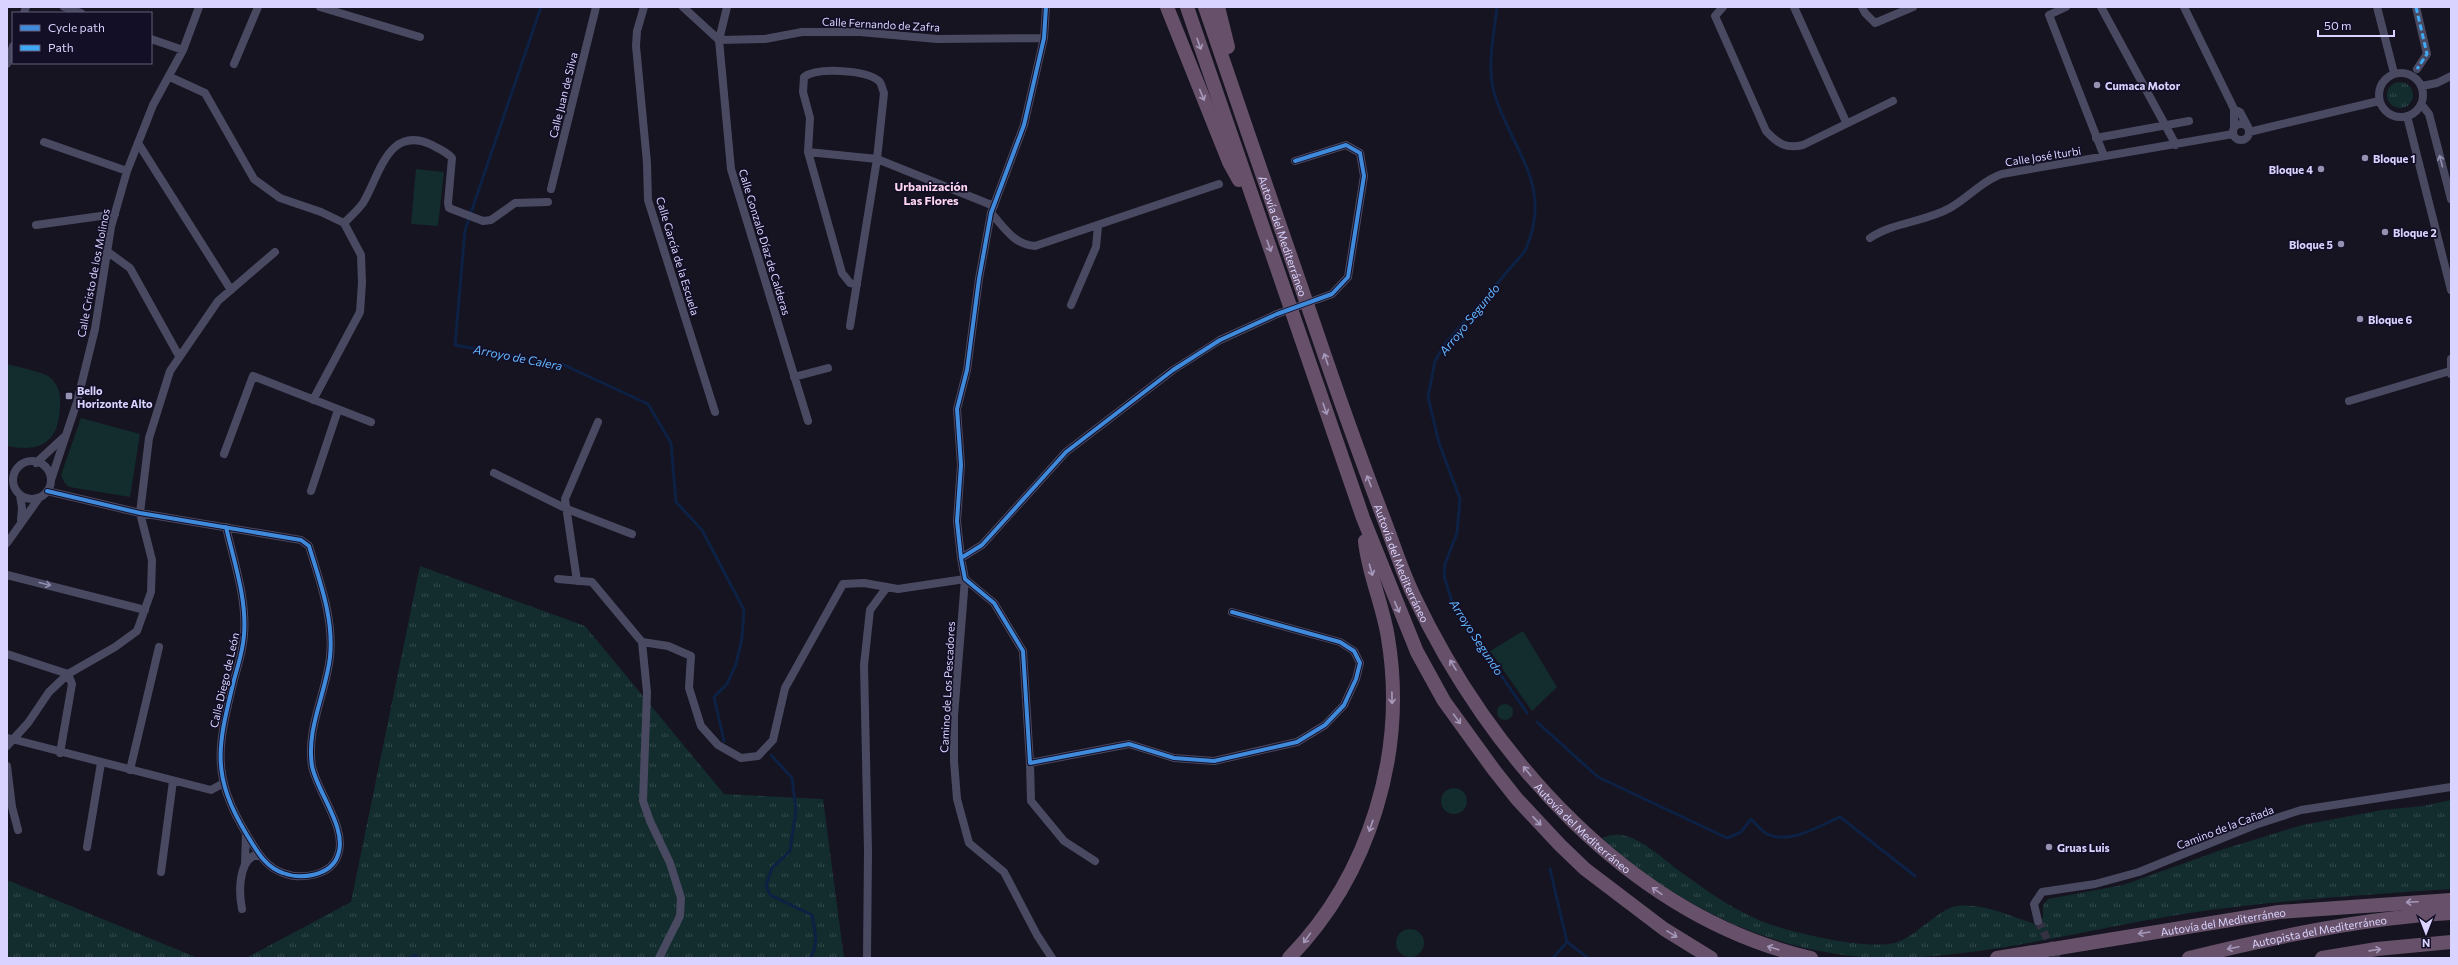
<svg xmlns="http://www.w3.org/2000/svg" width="2458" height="965" font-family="Commissioner,sans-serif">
<defs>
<pattern id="grass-tufts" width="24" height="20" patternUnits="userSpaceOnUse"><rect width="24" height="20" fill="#132c2d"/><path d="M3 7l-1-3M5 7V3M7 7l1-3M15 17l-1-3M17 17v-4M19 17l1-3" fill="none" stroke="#354a4c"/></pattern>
</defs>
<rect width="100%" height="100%" fill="#161421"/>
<!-- grass -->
<path fill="url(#grass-tufts)" d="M2387 95a13 13 0 1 1 26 0a13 13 0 1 1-26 0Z
M420,566L585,626L724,794L823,799L844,958H246L351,902Z
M2451,800V889C2359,895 2268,901 2177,915C2084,930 1990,956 1896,958C1788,960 1680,910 1602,838C1608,835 1615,834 1622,835C1643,839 1664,860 1681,872C1711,894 1742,916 1778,927C1805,935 1875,952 1900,941C1916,935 1942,907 1957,906C1984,903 2009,916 2035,924L2043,918V905L2048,899L2123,885L2221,850L2302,825L2382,810L2423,806Z
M7,880L198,958H7Z"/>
<!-- green -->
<path fill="#132c2d" d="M416,169L444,172L438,226L411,224Z
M7,364C17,367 45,372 51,378C59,386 61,396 60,406C59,442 41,453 7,446Z
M81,418L140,434L130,497L69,487L64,482L61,475Z
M1523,631L1557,687L1532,711L1490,651Z
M1497 712a8 8 0 1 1 16 0a8 8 0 1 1-16 0Z
M1441 801a13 13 0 1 1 26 0a13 13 0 1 1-26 0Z
M1396 943a14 14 0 1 1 28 0a14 14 0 1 1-28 0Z"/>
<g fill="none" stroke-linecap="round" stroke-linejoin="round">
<!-- stream -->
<path stroke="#0d2144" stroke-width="3" d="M541,7L465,230L455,345L564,365L648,404L671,443L676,502L702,530L744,610L742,638L736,664L727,684L714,697L724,741
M1497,7C1494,35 1486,68 1495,96C1514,154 1554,186 1525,251L1445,344L1435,361L1428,397L1439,443L1460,499L1457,533L1445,564L1444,576L1453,605L1527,713
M1537,722L1598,777L1727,838L1741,832L1751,819C1755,823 1761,831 1767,834C1790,845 1819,826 1840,817L1915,876
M771,755L792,778L796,810L790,851L772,868L766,885L770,895L812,915C815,929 819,946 810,958
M1550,869L1567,942L1553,958
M1567,942L1588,958
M410,958L416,955"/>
<!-- street-tunnel -->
<path stroke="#333142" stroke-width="8" stroke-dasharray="8 4" stroke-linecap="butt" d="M2038,921L2057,958"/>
<!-- street -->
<path stroke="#4a4962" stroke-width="8" d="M64,7L81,13
M320,7L420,37
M644,7L637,31L636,46L647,163L648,200L715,412
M683,7L719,40L765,39L802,32H860L937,39L1044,38
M727,7L719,40L731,169L808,421
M1046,7L1044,38L1024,125L991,213L979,279L967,370L957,409L961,465L957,521L961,558L965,579L994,603L1023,651L1030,763L1129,744L1174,758L1214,761L1297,742L1325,725L1344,705L1356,679L1360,663L1354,651L1340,642L1232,612
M1723,7L1715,16L1766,131C1778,144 1786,149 1803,145L1893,101
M1794,7L1846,122
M1862,7L1865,13L1875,23L1913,7
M2066,7L2049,15L2104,156
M2101,7L2176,145
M2184,7L2234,109L2240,112L2248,127
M2377,7L2394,73
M2416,7L2427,54L2417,69
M24,13L26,7
M151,39L183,50
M7,64L13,46
M234,64L258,7
M2379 95a22 22 0 1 1 44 0a22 22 0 1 1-44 0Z
M170,77L205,93L254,179L280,198L321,212L344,223
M2422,86L2437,83L2451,76
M2421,104L2429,114L2451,199
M2407,116L2451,290
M2233 132a8 8 0 1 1 16 0a8 8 0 1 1-16 0Z
M2234,128V109
M2249,132L2379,101
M2096,138L2189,121
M44,142L127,171
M138,143L231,290
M808,152L877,159L994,206
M551,189L596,7
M991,213C1004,227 1014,245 1035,246L1219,184
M344,223C351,216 358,210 363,203C380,175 388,124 432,145C439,149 447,152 452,158L448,203L449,208L483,221L491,220L515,203L548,202
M36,225L115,214
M1870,238C1894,222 1925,222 1950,208C1968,198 1983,180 2002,174L2233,134
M108,252L130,268L179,356
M1071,305L1096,247L1098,226
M850,326L877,159L884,93C882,89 882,84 879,81C866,70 818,67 804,77L803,92L810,118L808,152L842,273L850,283L857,285
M2451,359V374
M794,377L828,368
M313,400L360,312L362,283L361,255L344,223
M2349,401L2450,371
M224,454L253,376L371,422
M13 480a19 19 0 1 1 38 0a19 19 0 1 1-38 0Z
M36,463L63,438
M494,473L567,509L632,534
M51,480L77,402L95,329L111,227L127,171L153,105L183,50L199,7
M47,491L140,513L301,540L309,546C320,582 334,619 330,657C326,693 306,729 312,766C317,792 348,829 338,855C331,876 301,880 283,873C265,867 257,851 247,835C210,774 218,746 234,680C238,665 243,651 244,635C247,599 234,562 226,527
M311,491L338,410
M20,495L22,508L21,520
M7,543L39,498
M961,558L982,545L1066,452L1173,370L1220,340L1277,314L1332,294L1348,277L1364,176L1360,153L1346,145L1295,161
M7,575L145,610
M558,579L592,582L642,642L668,646L691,656L689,688L701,726L718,745L741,758L758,756L773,740L785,688L843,584L864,583L898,589L965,579
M965,579L954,716V761L957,799L969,843L1004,872L1037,935L1052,958
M577,581L565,499L598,422
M642,642L647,692L643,801L650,821L670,863L681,898L680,916L659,958
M7,654L68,674L72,684L60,753
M8,738L211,790L222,784
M7,746L28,723L49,692L68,674L115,647L137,631L151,592L152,560L140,513L149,438L170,371L218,301L275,252
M1030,763L1031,801L1064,841L1095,861
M7,766L12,807L18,830
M130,770L159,647
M87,847L101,763
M245,864L246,833
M161,872L173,781
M242,909C239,894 238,865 253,856H260
M2038,921L2034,904L2042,892L2095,884L2139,872L2255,825L2301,810L2451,787
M867,958L868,851L864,665L870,610L887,587"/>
<!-- highway -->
<g stroke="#67516a" stroke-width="14">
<path d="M1167,7L1229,162L1239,180"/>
<path d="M1187,7L1363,518L1417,652L1444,701L1494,770L1517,799L1560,845L1585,869L1664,929L1711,958"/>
<path id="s1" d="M1205,7C1241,114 1278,220 1315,327C1337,392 1360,457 1385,522C1394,546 1402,571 1413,594C1489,756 1631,917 1811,958"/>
<path d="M1218,7L1228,47"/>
<path d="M1289,958C1370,875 1407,752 1388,638C1383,605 1368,573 1365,541"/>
<path id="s2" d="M1997,958L2279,912L2451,900"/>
<path id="s3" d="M2189,958C2275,937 2363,918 2451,913"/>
<path d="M2322,958L2377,949L2451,942"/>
</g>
<!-- quiet -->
<path stroke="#3fa9f5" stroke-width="3" stroke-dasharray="6 3" stroke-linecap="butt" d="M2416,7L2427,54L2417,69"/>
<defs>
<path id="cycleway" d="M1046,7L1044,38L1024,125L991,213L979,279L967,370L957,409L961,465L957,521L961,558L965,579L994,603L1023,651L1030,763L1129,744L1174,758L1214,761L1297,742L1325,725L1344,705L1356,679L1360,663L1354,651L1340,642L1232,612
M47,491L140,513L301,540L309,546C320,582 334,619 330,657C326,693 306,729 312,766C317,792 348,829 338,855C331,876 301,880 283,873C265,867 257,851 247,835C210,774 218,746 234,680C238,665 243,651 244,635C247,599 234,562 226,527
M961,558L982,545L1066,452L1173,370L1220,340L1277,314L1332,294L1348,277L1364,176L1360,153L1346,145L1295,161"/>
</defs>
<!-- cycleway casing -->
<use href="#cycleway" stroke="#130f26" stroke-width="6"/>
<!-- cycleway -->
<use href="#cycleway" stroke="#408adc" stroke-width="4"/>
</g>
<!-- one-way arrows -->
<defs><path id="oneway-shaft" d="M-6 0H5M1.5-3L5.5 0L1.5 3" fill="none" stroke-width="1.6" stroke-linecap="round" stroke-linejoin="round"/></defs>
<g stroke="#a699bc">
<use href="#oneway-shaft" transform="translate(1199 44) rotate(71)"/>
<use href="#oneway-shaft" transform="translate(1202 95) rotate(68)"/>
<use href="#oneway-shaft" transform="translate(1269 246) rotate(71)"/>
<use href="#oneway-shaft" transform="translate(1326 359) rotate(-109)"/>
<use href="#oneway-shaft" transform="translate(1325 409) rotate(71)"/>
<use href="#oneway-shaft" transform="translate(1369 481) rotate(-111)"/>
<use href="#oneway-shaft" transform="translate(1371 570) rotate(74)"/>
<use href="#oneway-shaft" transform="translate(1397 607) rotate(67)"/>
<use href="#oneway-shaft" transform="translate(1453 665) rotate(-122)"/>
<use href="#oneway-shaft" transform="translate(1392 698) rotate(89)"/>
<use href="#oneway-shaft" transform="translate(1457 719) rotate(54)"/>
<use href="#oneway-shaft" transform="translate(1527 771) rotate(-129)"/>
<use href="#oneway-shaft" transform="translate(1537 821) rotate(47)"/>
<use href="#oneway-shaft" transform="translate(1371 826) rotate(109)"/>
<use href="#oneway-shaft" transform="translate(1657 891) rotate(-145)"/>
<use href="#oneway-shaft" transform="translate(2412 902) rotate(177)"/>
<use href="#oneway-shaft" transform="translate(2144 933) rotate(171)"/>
<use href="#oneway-shaft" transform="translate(1672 934) rotate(32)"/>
<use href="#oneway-shaft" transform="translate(1307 938) rotate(126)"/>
<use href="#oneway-shaft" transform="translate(1773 948) rotate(-163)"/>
<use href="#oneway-shaft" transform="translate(2233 948) rotate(168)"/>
<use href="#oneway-shaft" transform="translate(2375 950) rotate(-8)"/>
</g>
<g stroke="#928eb0">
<use href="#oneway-shaft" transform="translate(2441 161) rotate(-105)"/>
<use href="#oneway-shaft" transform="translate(45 584) rotate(14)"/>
</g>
<!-- markers -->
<g fill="#9591b1" stroke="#130f26" stroke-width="1.5">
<circle cx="2097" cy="85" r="4"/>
<circle cx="2365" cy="158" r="4"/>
<circle cx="2321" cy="169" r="4"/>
<circle cx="2385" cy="232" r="4"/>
<circle cx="2341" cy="244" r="4"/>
<circle cx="2360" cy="319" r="4"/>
<rect x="65" y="392" width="8" height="8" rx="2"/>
<circle cx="2049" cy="847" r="4"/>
</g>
<g text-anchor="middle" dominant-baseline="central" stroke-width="3.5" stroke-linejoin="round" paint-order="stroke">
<!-- street labels -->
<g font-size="11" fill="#d9d4ff" stroke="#130f26">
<text transform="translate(881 24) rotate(3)">Calle Fernando de Zafra</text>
<text transform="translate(563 95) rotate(-76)">Calle Juan de Silva</text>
<text transform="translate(2043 156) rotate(-9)">Calle José Iturbi</text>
<text stroke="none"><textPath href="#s1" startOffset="242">Autovía del Mediterráneo</textPath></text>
<text transform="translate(765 242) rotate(73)">Calle Gonzalo Díaz de Calderas</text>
<text transform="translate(678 256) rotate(73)">Calle García de la Escuela</text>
<text transform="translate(93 273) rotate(-79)">Calle Cristo de los Molinos</text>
<text stroke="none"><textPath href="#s1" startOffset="590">Autovía del Mediterráneo</textPath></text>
<text transform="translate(224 680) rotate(-77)">Calle Diego de León</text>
<text transform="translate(947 687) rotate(-87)">Camino de Los Pescadores</text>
<text stroke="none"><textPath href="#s1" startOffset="914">Autovía del Mediterráneo</textPath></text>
<text transform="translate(2225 827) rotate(-21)">Camino de la Cañada</text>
<text stroke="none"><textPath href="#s2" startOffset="229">Autovía del Mediterráneo</textPath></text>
<text stroke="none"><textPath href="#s3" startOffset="133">Autopista del Mediterráneo</textPath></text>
</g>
<!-- poi labels -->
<g font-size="11" font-weight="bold" fill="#d9d4ff" stroke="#130f26" text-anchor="start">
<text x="2105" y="85">Cumaca Motor</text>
<text x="2373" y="158">Bloque 1</text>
<text x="2313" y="169" text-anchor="end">Bloque 4</text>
<text x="2393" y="232">Bloque 2</text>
<text x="2333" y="244" text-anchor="end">Bloque 5</text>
<text x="2368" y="319">Bloque 6</text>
<text x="77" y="390">Bello<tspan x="77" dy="13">Horizonte Alto</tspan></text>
<text x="2057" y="847">Gruas Luis</text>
</g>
<!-- neighbourhood labels -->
<g font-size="12" font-weight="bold" fill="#ffd6f0" stroke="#130f26">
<text x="931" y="186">Urbanización<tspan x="931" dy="14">Las Flores</tspan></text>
</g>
<!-- water labels -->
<g font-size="12" font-style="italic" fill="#62b6ff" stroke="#130f26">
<text transform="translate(1469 319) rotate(-51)">Arroyo Segundo</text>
<text transform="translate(518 357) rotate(11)">Arroyo de Calera</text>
<text transform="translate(1477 637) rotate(57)">Arroyo Segundo</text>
</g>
</g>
<!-- border -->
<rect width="2458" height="965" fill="none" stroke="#d9d4ff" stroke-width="16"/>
<!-- legend -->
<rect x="12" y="12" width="140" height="52" fill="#130f26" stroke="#625e7d"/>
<rect x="20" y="25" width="20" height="6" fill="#408adc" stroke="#625e7d"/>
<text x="48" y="32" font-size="12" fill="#d9d4ff">Cycle path</text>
<rect x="20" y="45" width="20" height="6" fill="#3fa9f5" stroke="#625e7d"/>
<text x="48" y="52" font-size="12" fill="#d9d4ff">Path</text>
<!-- north arrow -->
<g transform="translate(2426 933) rotate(180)" stroke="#130f26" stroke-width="3" paint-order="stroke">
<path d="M0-3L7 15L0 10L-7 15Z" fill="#d9d4ff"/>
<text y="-6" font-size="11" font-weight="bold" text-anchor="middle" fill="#d9d4ff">N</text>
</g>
<!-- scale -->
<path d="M2318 30v6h76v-6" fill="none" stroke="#d9d4ff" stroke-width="2"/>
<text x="2324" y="30" font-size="12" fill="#d9d4ff" stroke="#130f26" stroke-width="3" paint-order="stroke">50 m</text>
</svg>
